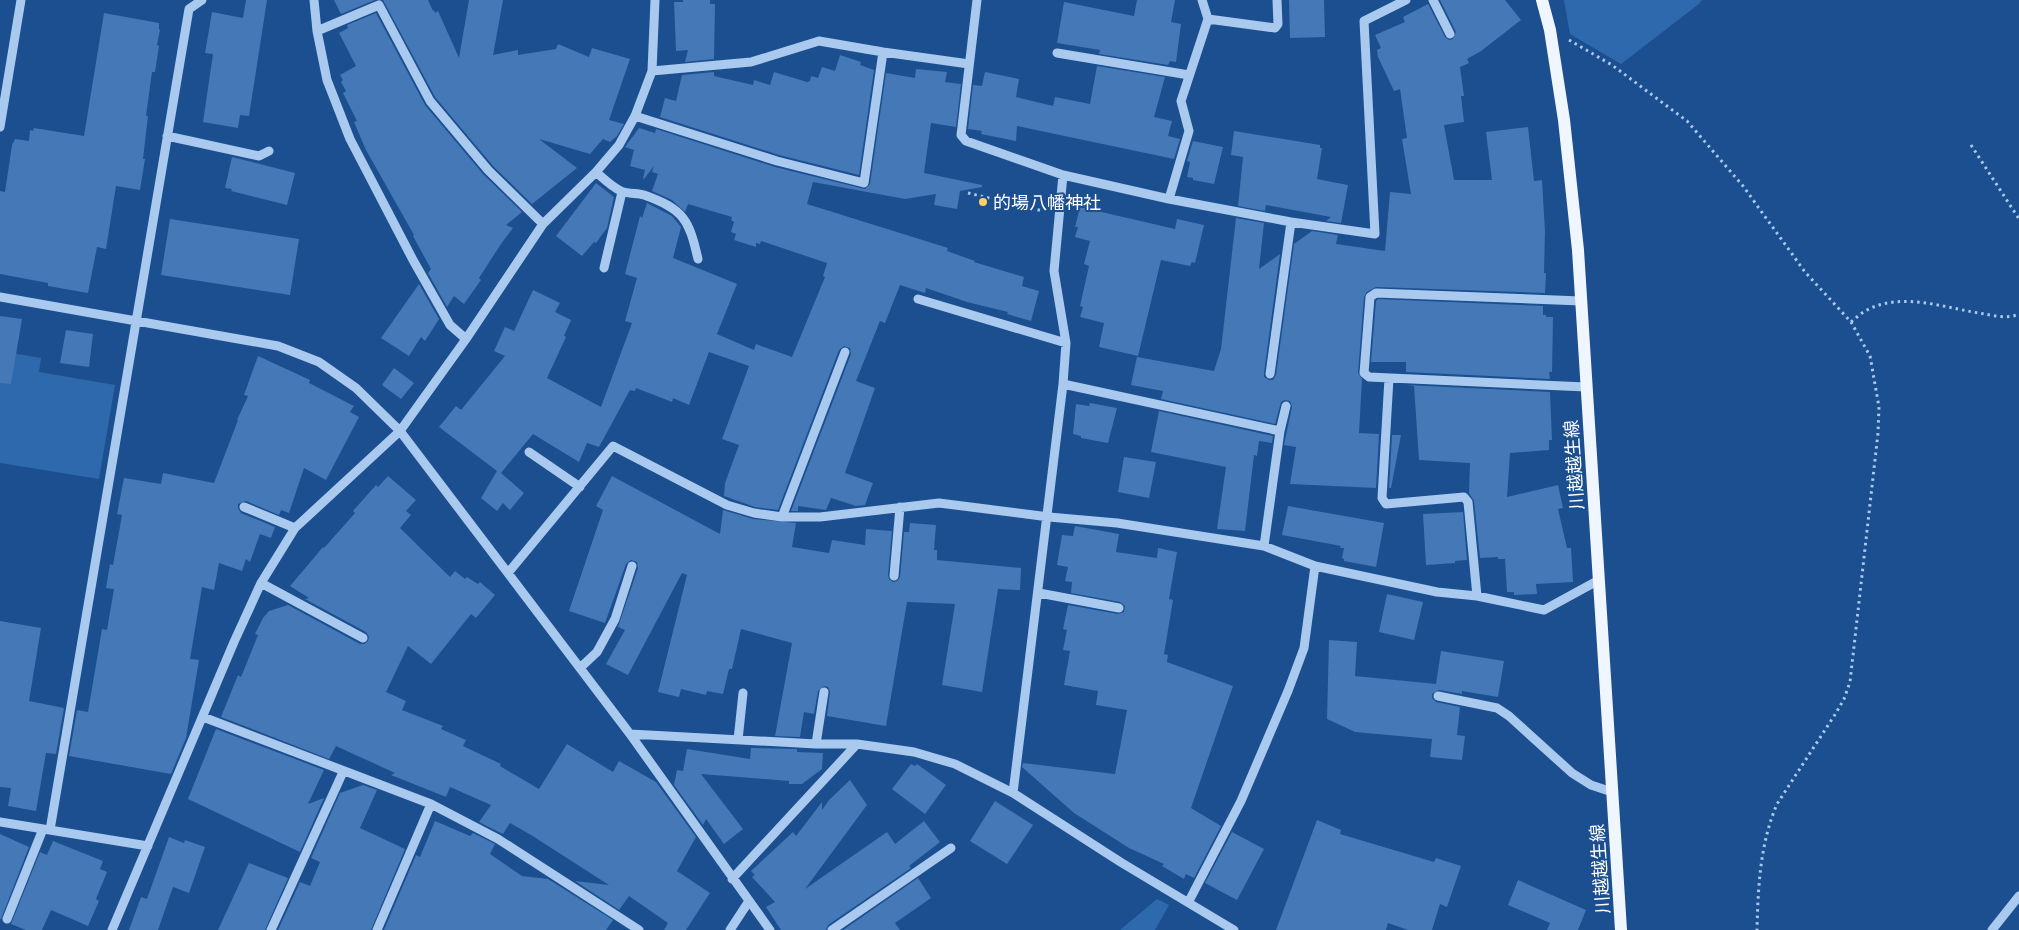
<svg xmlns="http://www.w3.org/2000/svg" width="2019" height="930" font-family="'Asap Condensed','Noto Sans JP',sans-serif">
<rect width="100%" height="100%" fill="#1b4f8f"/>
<!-- green -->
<path fill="#2e69ad" d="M1564,0H1702L1699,4L1621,64L1570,34Z
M0,351L41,358L39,372L115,385L99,479L0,463Z
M1157,899L1169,905L1155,930H1120Z"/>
<!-- building -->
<path fill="#4478b7" d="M246,0H267L249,116L240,115L238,128L203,122L213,54L205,53L212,12L243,18Z
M334,0H375L341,14Z
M383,0H428L433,11L434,10L435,13L438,11L459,58L469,0H503L493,55L518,50V55L556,49L558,44L589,57L592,48L630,59L609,120L624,124L617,136L610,142L603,139L590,154L539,139L577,168L532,204L493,166L435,97Z
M683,0H710V4H715L714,59L685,62L688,50L676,51L674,2H683Z
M1137,0H1175L1171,22L1181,24L1176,62L1170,61L1168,65L1099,54L1100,50L1057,43L1064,2L1134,16Z
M1289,0H1324L1325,37L1290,38Z
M1440,0H1505L1521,20L1481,51L1467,59L1469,63L1460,67L1464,96H1461L1464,122L1444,125L1454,180H1492L1486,132L1528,127L1534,181L1542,180L1545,231L1544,273H1546L1545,293L1376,287L1367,292L1364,297L1358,373L1362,379L1359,433L1379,434L1376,488L1290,484L1296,447L1284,445L1292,407L1290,401L1285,400L1281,402L1275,424L1161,399L1163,391L1131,385L1137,357L1214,371L1221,349L1236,218L1264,223L1259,269L1280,254L1264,373V377L1269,380H1273L1276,375L1294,244L1312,231L1338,235L1336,244L1385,251L1390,192L1411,194L1402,139L1407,138L1400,89L1394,91L1378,57L1377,50L1381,48L1375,35L1405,22L1403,17L1428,4L1445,37L1449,40L1453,39L1456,32Z
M104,13L159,23V29L160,30L157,45L159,46L155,72H152L146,116H148L143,159H145L140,190L116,186L106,249L97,247L88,293L48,286V283L0,274V191L5,192L12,145L15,139L29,141L30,130L33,131L34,128L84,136Z
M376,13L425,105L483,174L522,212L506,225L513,228L501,244L479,278L481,280L464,304L454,296L447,307L428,273L431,269L413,236L414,235L366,150L354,122L357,121L343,93L346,91L341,82L343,80L340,75L356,66L339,33L348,28L347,25Z
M840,55L861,62L860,65L874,70L859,175L779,155L660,117L665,98L676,101L682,75L714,72V76L753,85L754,80L770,85L774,72L807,82L810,81L811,76L818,78L822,67L835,71Z
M1097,66L1165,77L1154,117L1172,121L1168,136L1180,139L1174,159L1017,126L1016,141L981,134L982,131L968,129L973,85L982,86L985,72L1019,79L1016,97L1053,106L1055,97L1090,104Z
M916,69L947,72L945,82L961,84L956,127L931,123L924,173L982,185V187L960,191L957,209L934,205L936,194L905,199L813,182L807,204L948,248L947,251L975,261L974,262L1024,277L1022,286L1039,291L1031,321L1007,314L1008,312L967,302L926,288L925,293L900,285L885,323L880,321L856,381L875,388L845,473L873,483L865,505L856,506L831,498L826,510L798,506V511H791L851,354L850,348L844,346L839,350L778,510L755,507L724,496L725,483L739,445L722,439L749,366L709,352L689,405L673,398L672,402L636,388L635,391L630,390L599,447L587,443L579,462L533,434L501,473L524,493L510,510L503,503L497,511L481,498L497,471L439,427L456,406L461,410L505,356L494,351L505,327L514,331L533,290L560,303L555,312L571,320L564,336L566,337L547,378L601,407L632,323L625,321L637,278L625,274L640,216L642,218L647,203L672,216L681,227L673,258L737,284L717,334L754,350L756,344L792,357L825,277L823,276L827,263L761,241L760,244L756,243V247L734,240L736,234L731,232L734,222L731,220L732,217L688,204L685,212L672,200L652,191L658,174L652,172L654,166L644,179L643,178L645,170L630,166L634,150L625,147L639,128L655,133L656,129L775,167L865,189L870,184L886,73L915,78Z
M1234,131L1320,145V148H1322L1317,179L1348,185L1341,223L1326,221L1331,217L1266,205L1265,211L1238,206L1243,157L1231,155Z
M1193,141L1223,147L1214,184L1193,180V178L1187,177L1190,162L1187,161Z
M232,157L295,173L287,205L231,191L232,189L225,188Z
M596,183L614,197L607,228L596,243L594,242L582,256L556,236Z
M1080,207L1175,229L1177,219L1204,225L1195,263L1192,262L1190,266L1161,260L1138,356L1099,347L1104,323L1080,317L1083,307L1080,306L1089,266L1084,264L1090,241L1075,237L1078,227H1075Z
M170,219L299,239L290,295L161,275Z
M419,284L439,319L425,341L421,337L409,356L381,338Z
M1378,299L1543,306V315H1546V317H1553L1552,372H1549L1550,379L1406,372V362H1371L1376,301Z
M0,316L22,319L11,384L0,383Z
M66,330L93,334L89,367L60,363Z
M258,356L310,380L309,383L354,406L350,412L359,417L326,480L304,468L289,513L281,510L279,515L246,501L238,504V508L241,513L275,527L271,538L260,534L250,562L246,559L242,571L219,563L214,590L202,587L190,659L199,660L186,738L171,774L69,756L77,710L88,712L102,629L107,630L114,589L106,588L110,564L113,565L122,515L117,514L124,478L161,484L163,473L214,483L238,420H237L248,396L244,395Z
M394,368L414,383L401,399L382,385Z
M1405,385L1550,392L1552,440H1549V450L1510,453L1507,497L1558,485L1563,508L1558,509L1567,548H1571L1573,582L1536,584L1537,594L1514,595V592H1507L1505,559H1498V557L1480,558L1474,501L1469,493L1470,463L1419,460L1414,386Z
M1090,403L1117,408L1108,443L1081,438V436L1073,434L1076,404L1089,406Z
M1159,411L1273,436L1272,443L1259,441L1257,456L1254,455L1245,531L1217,529L1226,467L1151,452Z
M1392,435H1401L1391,488H1389Z
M1124,457L1156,462L1149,498L1118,492Z
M388,476L416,500L406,511L411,515L400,528L450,577L455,571L465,579L467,577L478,584L480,582L495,595L476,618L471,614L431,664L408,646L386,692L406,701L402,710L443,726L441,729L466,740L463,746L501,764L500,766L539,789L567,744L613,772L619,761L656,782L696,837L677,871L710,893L686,930H664L668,923L629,896L619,910L575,881L609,885L531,835L510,823L503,834L479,822L491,805L450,787L446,797L391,775L395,773L336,746L329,759L221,717L238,675L241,677L258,635L255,634L263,618L269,611L288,605L360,644H364L368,641L369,637L366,632L305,599L309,598L290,586L323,547L324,548L355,513L353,511L376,485L378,487Z
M612,476L720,534L723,510L753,519L796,523L792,547L829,553L832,540L865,545L866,529L892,531L888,575L889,579L893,582L897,581L900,577L904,532H909L910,523L936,525L934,550H937V560L1021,568L1020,590L998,589L982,692L942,685L955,604L907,602L886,726L827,716L830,692L828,687L824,686L818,691L814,714L804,712L800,737L775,736L792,643L741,629L732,669H729L723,694L707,691L706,695L681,689L679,697L658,692L687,575L682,573L628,675L606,664L625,630L618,627L638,568L637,562L631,560L626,564L605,623L569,611L603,510L596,506Z
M1288,506L1384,523L1376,567L1344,561V559L1342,558L1344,548H1340L1341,546L1282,535Z
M1463,512L1467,560L1455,561V563L1426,565L1423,514Z
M1075,526L1119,534L1116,552L1157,558L1158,548L1177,552L1169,599L1173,600L1164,654L1168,655L1167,662L1233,686L1191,808L1221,826L1194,878L1186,874L1184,879L1162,866L1164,864L1129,848L1074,813L1022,767L1023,763L1115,774L1127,710L1096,705L1098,691L1064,685L1070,651L1063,650L1067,630L1063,629L1068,605L1118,614L1124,612L1125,606L1120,602L1071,593L1072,582L1065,581L1068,567L1057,565L1062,535L1073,536Z
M1387,594L1423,602L1414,640L1379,632Z
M0,621L41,628L29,701L64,708L56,754L46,753L36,811L8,806L11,788L0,787Z
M1329,640L1357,642L1355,676L1436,684L1441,651L1504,661L1498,697L1462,691V694L1439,690L1432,694V698L1436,702L1460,707L1457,735L1465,736L1462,760L1430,757L1432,739L1355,732L1327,719Z
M216,729L324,770L308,804L324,798L300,852L188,799Z
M751,748L797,749V752L823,753L822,769L802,784H789V781L701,774L743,829L724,844L706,819L703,825L674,785L677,770L683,771L687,749L750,759Z
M911,764L915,766L917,764L946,785L925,814L892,789Z
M850,780L867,805L805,889L887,832L895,844L924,821L940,842L909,866L911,868L828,925L826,930H781L766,907L775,902L752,877L755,875L751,871L793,832L796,836L822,802V810L829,800Z
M363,785L377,790L360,828L405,849L371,930H278L300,882L310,886L320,862L311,858L340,793Z
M995,801L1033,825L1007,864L970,841Z
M1317,820L1341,830L1340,834L1434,862L1436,858L1461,866L1447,907L1440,904L1432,930H1408L1388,923L1386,930H1276Z
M435,821L470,836L473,833L495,844L490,854L522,876L548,879L613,920L606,930H384L416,855L420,857Z
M1232,832L1264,849L1237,900L1205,883Z
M0,834L29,847L1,919H0Z
M169,837L184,843L185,840L205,847L189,893L173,887L158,930H129L141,897L147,899Z
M53,841L103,861L100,869L107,872L96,899L99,901L88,926L51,910L42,930H26L11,924L40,852L47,855Z
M249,863L288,878L265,930H218Z
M918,878L931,898L895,923L900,930H843Z
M1518,880L1586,910L1578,930H1547L1550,923L1508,905Z"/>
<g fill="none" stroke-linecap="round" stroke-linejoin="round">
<!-- path -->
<path stroke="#a9c9ee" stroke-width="3" stroke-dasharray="2.5 4" stroke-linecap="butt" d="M1569,40L1612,65L1687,121L1743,186L1805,272L1851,322L1870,356L1879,407L1878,433L1850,682L1844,699L1836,713L1777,804C1760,844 1758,887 1757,930
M1971,145L2019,219
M968,193L1043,211
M1851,322C1856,318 1861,313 1867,310C1903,291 1948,309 1985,314C1995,316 2009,319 2019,314"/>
<!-- minor -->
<path stroke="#a9c9ee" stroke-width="9" d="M314,0L317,31L327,80L350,139L413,260L450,325L466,339
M977,0L961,135L966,141L1063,175L1169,199L1291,222L1375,234L1364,21L1406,0
M1202,0L1208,19
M1433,0L1450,34
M317,31L379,5L430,101L488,170L543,224
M1057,53L1189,75
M652,71L751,62L819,41L883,52L969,64
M635,116L777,161L864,183L883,52
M0,127L21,0
M167,136L259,156L269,151
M596,172C604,179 612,187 621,191C628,194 637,193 644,195C684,209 689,220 698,259
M1169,199L1189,131L1181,101L1208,19L1275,28L1278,24L1277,0
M604,268L622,192
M0,297L278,346L319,362L356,388L400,431L630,734L816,744H857L914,752L955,764L1013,793L1122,863L1234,930
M918,299L1066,343
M1581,301L1376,293L1370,297L1364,373L1369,377L1586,387
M1270,374L1291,222
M1389,378L1382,498L1386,504L1464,497L1468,502L1477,596
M1063,384L1280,431
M529,452L580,487
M244,507L295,528
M782,517L845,352
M1264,546L1315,566L1437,592L1477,596L1544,610L1599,580
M508,573L613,446L727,505L754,513L782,517H820L939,503L1049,517L1117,523L1264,546L1280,431L1286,406
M894,576L900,507
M261,583L363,638
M1039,593L1119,608
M580,668L597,652L615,619L632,566
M1438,696L1497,708L1509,716L1572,773L1591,785L1612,792
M203,717L431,804L498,839L639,930
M630,734L770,930
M738,740L743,693
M816,744L824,692
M1013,793L1063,384L1066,343L1054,271L1063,175
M0,822L148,846
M50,830L189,9L202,0
M732,879L857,744
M1189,901L1241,801L1288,691L1304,648L1315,566
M7,919L43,829
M112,930L234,642L261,583L295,528L400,431L466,339L543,224L596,172L619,145L635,116L652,71L655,0
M271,930L343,772
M377,930L431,804
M730,930L749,901
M832,930L951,848
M1992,930L2019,896"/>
<!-- major -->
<path stroke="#f0f6ff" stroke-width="12" d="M1542,0L1550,30L1564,120L1578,250L1621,930"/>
</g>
<!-- markers -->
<circle fill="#ffd166" stroke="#1b4f8f" stroke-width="2" cx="983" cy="202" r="5"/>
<g text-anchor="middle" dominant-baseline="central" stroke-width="4" stroke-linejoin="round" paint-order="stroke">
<!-- poi labels -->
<g font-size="18" fill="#fff" stroke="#1b4f8f" text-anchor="start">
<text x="993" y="202">的場八幡神社</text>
</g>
<!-- street labels -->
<g font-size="18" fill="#fff" stroke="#1b4f8f">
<text transform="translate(1574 465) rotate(-94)">川越越生線</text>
<text transform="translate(1600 869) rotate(-94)">川越越生線</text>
</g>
</g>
</svg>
